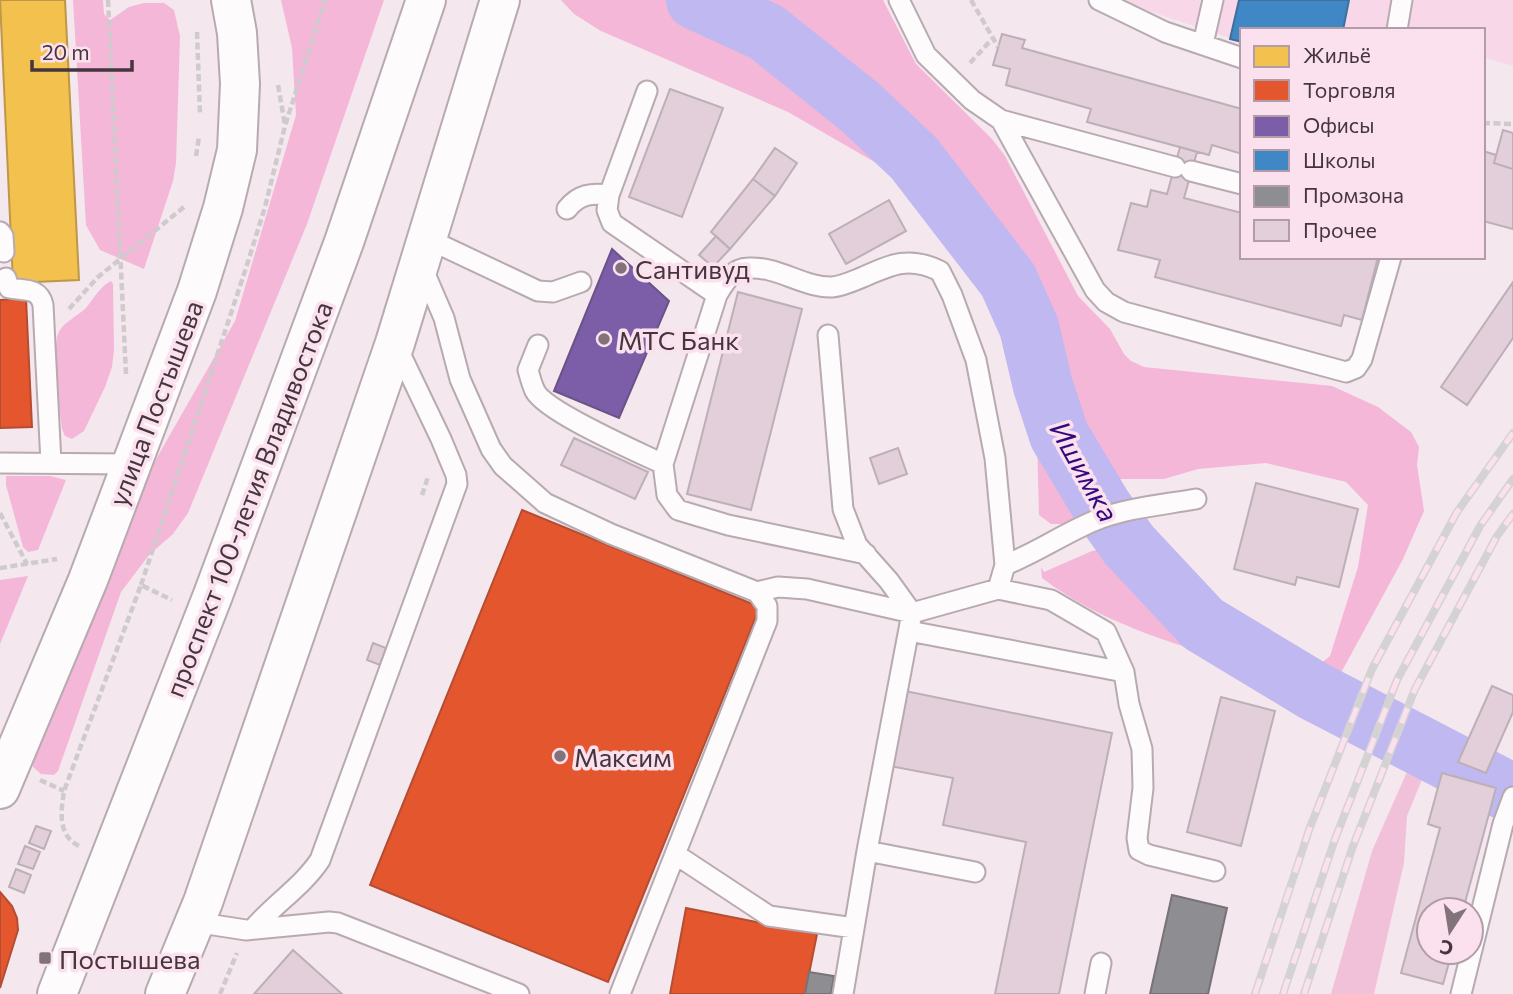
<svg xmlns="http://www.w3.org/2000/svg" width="1513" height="994" font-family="Commissioner,sans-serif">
<rect width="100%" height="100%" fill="#f4e7ed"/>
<!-- built -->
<path fill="#f8d8e8" d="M1126,0H1513V66L1483,57V30H1242V42L1134,6Z"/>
<!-- green -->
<path fill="#f1c1da" d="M1410,765L1423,769V777L1407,816L1404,863L1374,994H1331L1372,851Z"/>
<!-- forest -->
<path fill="#f4b7d8" d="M73,0H103L104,14L110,20L129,7L144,3H164L174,10L180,36L176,163L173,181L144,269L100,250L86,225Z
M281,0H384L307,224L188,513L173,534L149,555L121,592L58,771L54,775L41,774L33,767V759L143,482L235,321L296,115L292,48Z
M561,0H883L916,64L992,139L1005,156L1078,296L1110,329L1124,354L1131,361L1144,367L1332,386L1378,407L1411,432L1419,447L1417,465L1424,511L1403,559L1330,693L1306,699L1297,694L1287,683L1265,672C1188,647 1107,628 1042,578L1041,567L1044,572L1092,551L1115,547L1136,557L1164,565L1190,578L1213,597L1225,630L1296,673L1314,669L1330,656L1358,567L1368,505L1346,482L1266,463L1198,469L1164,479H1117L1100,498L1070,524H1051L1039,515L1037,436L1041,400L1034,354L997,285L949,227L890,171L788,112L601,31L574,14Z
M111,281L113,284L114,350L112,367L105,387L84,431L72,439L65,436L62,429C60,411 50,344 60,330C65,322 77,316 85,309C93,300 100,286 111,281Z
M6,476H50L66,480L38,550L28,552L23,547L6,485Z
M28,576L0,644V580Z"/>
<!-- homes -->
<path fill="#f2c14e" stroke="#be9749" stroke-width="2" d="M0,0H65L79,280L13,283Z"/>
<!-- shops -->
<path fill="#e4572e" stroke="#b44d32" stroke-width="2" d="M26,298L32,427L0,428V300Z
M522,510L760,607L608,982L370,885Z
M0,892L12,906L17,918L18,930L0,988Z
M686,908L817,934L805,994H670Z"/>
<!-- offices -->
<path fill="#7b5ea7" stroke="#6b5287" stroke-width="2" d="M612,249L669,301L619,418L554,391Z"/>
<!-- schools -->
<path fill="#3f88c5" stroke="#416f9c" stroke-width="2" d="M1239,0H1349L1343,30H1242V42L1230,39Z"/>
<!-- industry -->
<path fill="#8d8d92" stroke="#777378" stroke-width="2" d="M1172,895L1227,908L1208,994H1150Z
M809,972L834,976L831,994H805Z"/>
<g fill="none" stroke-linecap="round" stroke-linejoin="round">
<!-- river -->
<path stroke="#c0b8f0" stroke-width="60" d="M696,0L766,32L860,107L914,158L1008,280L1029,327L1043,386L1059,435L1102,507L1129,545L1203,624L1314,691L1513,794"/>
</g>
<!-- building -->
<path fill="#e2cfd9" stroke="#bcafb6" stroke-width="2" d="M1002,34L1025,40L1022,48L1242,109V154L1212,145L1209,155L1087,122L1091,109L1006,85L1010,69L993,65Z
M670,89L723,108L682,217L629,197Z
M1503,130L1513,133V169L1494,163Z
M1180,147L1197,152L1184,198L1242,213V257H1378L1362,320L1344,315L1341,326L1155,277L1160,260L1118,250L1131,203L1147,207L1151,190L1167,194Z
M775,148L797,163L775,196L753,179Z
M1483,151L1496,155L1494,163L1513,169V229L1483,221Z
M753,179L775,196L730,249L711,232Z
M889,200L906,231L846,264L829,234Z
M716,236L730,249L713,267L699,255Z
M1513,282V338L1467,405L1441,387Z
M738,292L802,309L751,510L687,494Z
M574,438L648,472L635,499L561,465Z
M898,448L907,474L879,484L870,458Z
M1256,483L1358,509L1339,587L1297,577L1295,585L1234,569Z
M373,643L386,648L380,665L367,660Z
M1492,686L1513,695V712L1486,773L1458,762Z
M905,691L1112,733L1059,994H995L1026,842L943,825L953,778L890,766Z
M1221,697L1275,711L1241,846L1187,832Z
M1442,773L1496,788L1463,910H1429V952H1452L1443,984L1401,973L1440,828L1428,824Z
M36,826L51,831L44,849L29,843Z
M25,846L40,852L33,869L18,864Z
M16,869L31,875L24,893L9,887Z
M293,950L342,994H254Z"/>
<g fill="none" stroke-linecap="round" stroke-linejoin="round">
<defs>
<path id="lane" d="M899,0L926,55L972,100L1001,120L1095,290L1106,302L1124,312L1346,372L1356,368L1362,359L1391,257
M1099,0L1165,32L1242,58
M1397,30L1402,0
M1203,44L1213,0
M647,91L609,195L607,210L612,223L717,295
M1001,120L1175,167
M1191,171L1242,184
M567,209C579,194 591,193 609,195
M0,232L3,236L4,252
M428,239L538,291L553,292L581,282
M422,267L444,318L460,379L491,449L503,466L545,503L611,534L757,592L767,606V621L620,994
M6,278L9,288C24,291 39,287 43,305L51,463
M828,335L843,509L857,545L889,581L912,613L867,851L843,994
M538,345L528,370C530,377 532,385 535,391C546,412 638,452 663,464
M0,463L132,464
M866,554L728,525L678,510L667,495L663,464L717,295C724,283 733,268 748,268C778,266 804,288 832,287C843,286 853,281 863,277C892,264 910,256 940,271L952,295L976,360L995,458L1005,565L998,589
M1005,565C1036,553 1063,534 1094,521C1125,508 1162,505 1196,499
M757,592L778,587L807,589L912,613L998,589L1051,600L1106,632L1124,672L1129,704L1142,749L1143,788L1137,838L1139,850L1149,855L1215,871
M909,631L1124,672
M867,851L975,872
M675,854L769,916L854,928
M194,922L246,930L329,922L338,923L519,994
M253,929C274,904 302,887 320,860L457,484L456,475L441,439L396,345
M1095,994L1101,963
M1461,994L1503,824L1513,797"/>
<path id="secondary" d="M0,789L88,580L197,291L223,208L237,150L240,84L237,33L231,0"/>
<path id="highway" d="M57,994L213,595L344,242L426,0
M165,994L203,902L395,343L500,0"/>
</defs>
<!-- lane casing -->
<use href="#lane" stroke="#b7aab0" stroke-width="23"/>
<!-- secondary casing -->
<use href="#secondary" stroke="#b7aab0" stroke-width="42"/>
<!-- highway casing -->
<use href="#highway" stroke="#b7aab0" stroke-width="42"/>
<!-- path -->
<path stroke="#cfcacd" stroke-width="4.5" stroke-dasharray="7 3.5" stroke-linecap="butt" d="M108,0L126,374
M971,0L998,47
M197,32L200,114
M970,63L993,38
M278,85L285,125
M1483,123L1513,124
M196,156L199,137
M69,309L98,277L184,207
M422,495L428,477
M0,513L27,564
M0,568L57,559
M141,585L246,268L265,207L285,126L325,0
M40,780L64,791
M79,846C57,835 61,811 64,791L141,585L172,600
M220,994L237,953"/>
<!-- lane -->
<use href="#lane" stroke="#fdfbfc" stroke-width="19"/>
<!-- secondary -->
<use href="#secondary" stroke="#fdfbfc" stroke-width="38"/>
<!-- highway -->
<use href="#highway" stroke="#fdfbfc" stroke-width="38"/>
<defs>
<path id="rail" d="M1255,994L1309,830L1372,669L1457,512L1513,433
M1283,994L1335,839L1397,680L1480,526L1513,479
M1304,994L1353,846L1415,689L1497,536L1513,514"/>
</defs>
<!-- rail casing -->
<use href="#rail" stroke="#d5d2d4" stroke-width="8"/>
<!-- rail -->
<use href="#rail" stroke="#fae1ed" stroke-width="5" stroke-dasharray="16" stroke-linecap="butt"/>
</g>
<!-- markers -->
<g fill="#82737b" stroke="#fae1ed" stroke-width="2.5">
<circle cx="621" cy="268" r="7"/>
<circle cx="604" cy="339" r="7"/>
<circle cx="560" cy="756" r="7"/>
<rect x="38" y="951" width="14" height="14" rx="3.5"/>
</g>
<g text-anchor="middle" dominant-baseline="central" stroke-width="7" stroke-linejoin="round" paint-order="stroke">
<!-- poi labels -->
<g font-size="26" fill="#45353d" stroke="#fae1ed" text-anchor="start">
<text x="635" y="268">Сантивуд</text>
<text x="618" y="339">МТС Банк</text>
<text x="574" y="756">Максим</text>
<text x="59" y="958">Постышева</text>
</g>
<!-- street labels -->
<g font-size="26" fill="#45353d" stroke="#fae1ed">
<text transform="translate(155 403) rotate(-69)">улица Постышева</text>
<text transform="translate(248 499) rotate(-69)">проспект 100-летия Владивостока</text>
</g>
<!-- water labels -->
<g font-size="28" font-style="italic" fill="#32097e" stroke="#fae1ed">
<text transform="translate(1085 471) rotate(61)">Ишимка</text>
</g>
</g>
<!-- legend -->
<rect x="1240" y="28" width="245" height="231" fill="#fae1ed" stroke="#b29ca7" stroke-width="2"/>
<rect x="1254" y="46" width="35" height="21" fill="#f2c14e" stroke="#b29ca7" stroke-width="2"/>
<text x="1303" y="63" font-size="21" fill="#45353d">Жильё</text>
<rect x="1254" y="80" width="35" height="21" fill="#e4572e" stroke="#b29ca7" stroke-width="2"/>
<text x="1303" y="98" font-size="21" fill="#45353d">Торговля</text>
<rect x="1254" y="116" width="35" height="21" fill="#7b5ea7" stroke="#b29ca7" stroke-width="2"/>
<text x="1303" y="133" font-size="21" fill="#45353d">Офисы</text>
<rect x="1254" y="150" width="35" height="21" fill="#3f88c5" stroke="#b29ca7" stroke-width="2"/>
<text x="1303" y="168" font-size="21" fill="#45353d">Школы</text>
<rect x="1254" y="186" width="35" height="21" fill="#8d8d92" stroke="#b29ca7" stroke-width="2"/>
<text x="1303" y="203" font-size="21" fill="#45353d">Промзона</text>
<rect x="1254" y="220" width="35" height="21" fill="#e2cfd9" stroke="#b29ca7" stroke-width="2"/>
<text x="1303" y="238" font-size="21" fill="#45353d">Прочее</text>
<!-- north arrow -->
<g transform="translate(1450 931) rotate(192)"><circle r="33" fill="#fae1ed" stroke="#b29ca7" stroke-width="2"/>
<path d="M0-5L12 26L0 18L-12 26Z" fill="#82737b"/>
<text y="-10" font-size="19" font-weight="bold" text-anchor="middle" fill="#45353d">С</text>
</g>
<!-- scale -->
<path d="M32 60v10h100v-10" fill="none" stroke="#45353d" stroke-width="3.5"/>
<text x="42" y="60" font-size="21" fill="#45353d" stroke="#fae1ed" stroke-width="5" paint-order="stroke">20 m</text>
</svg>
